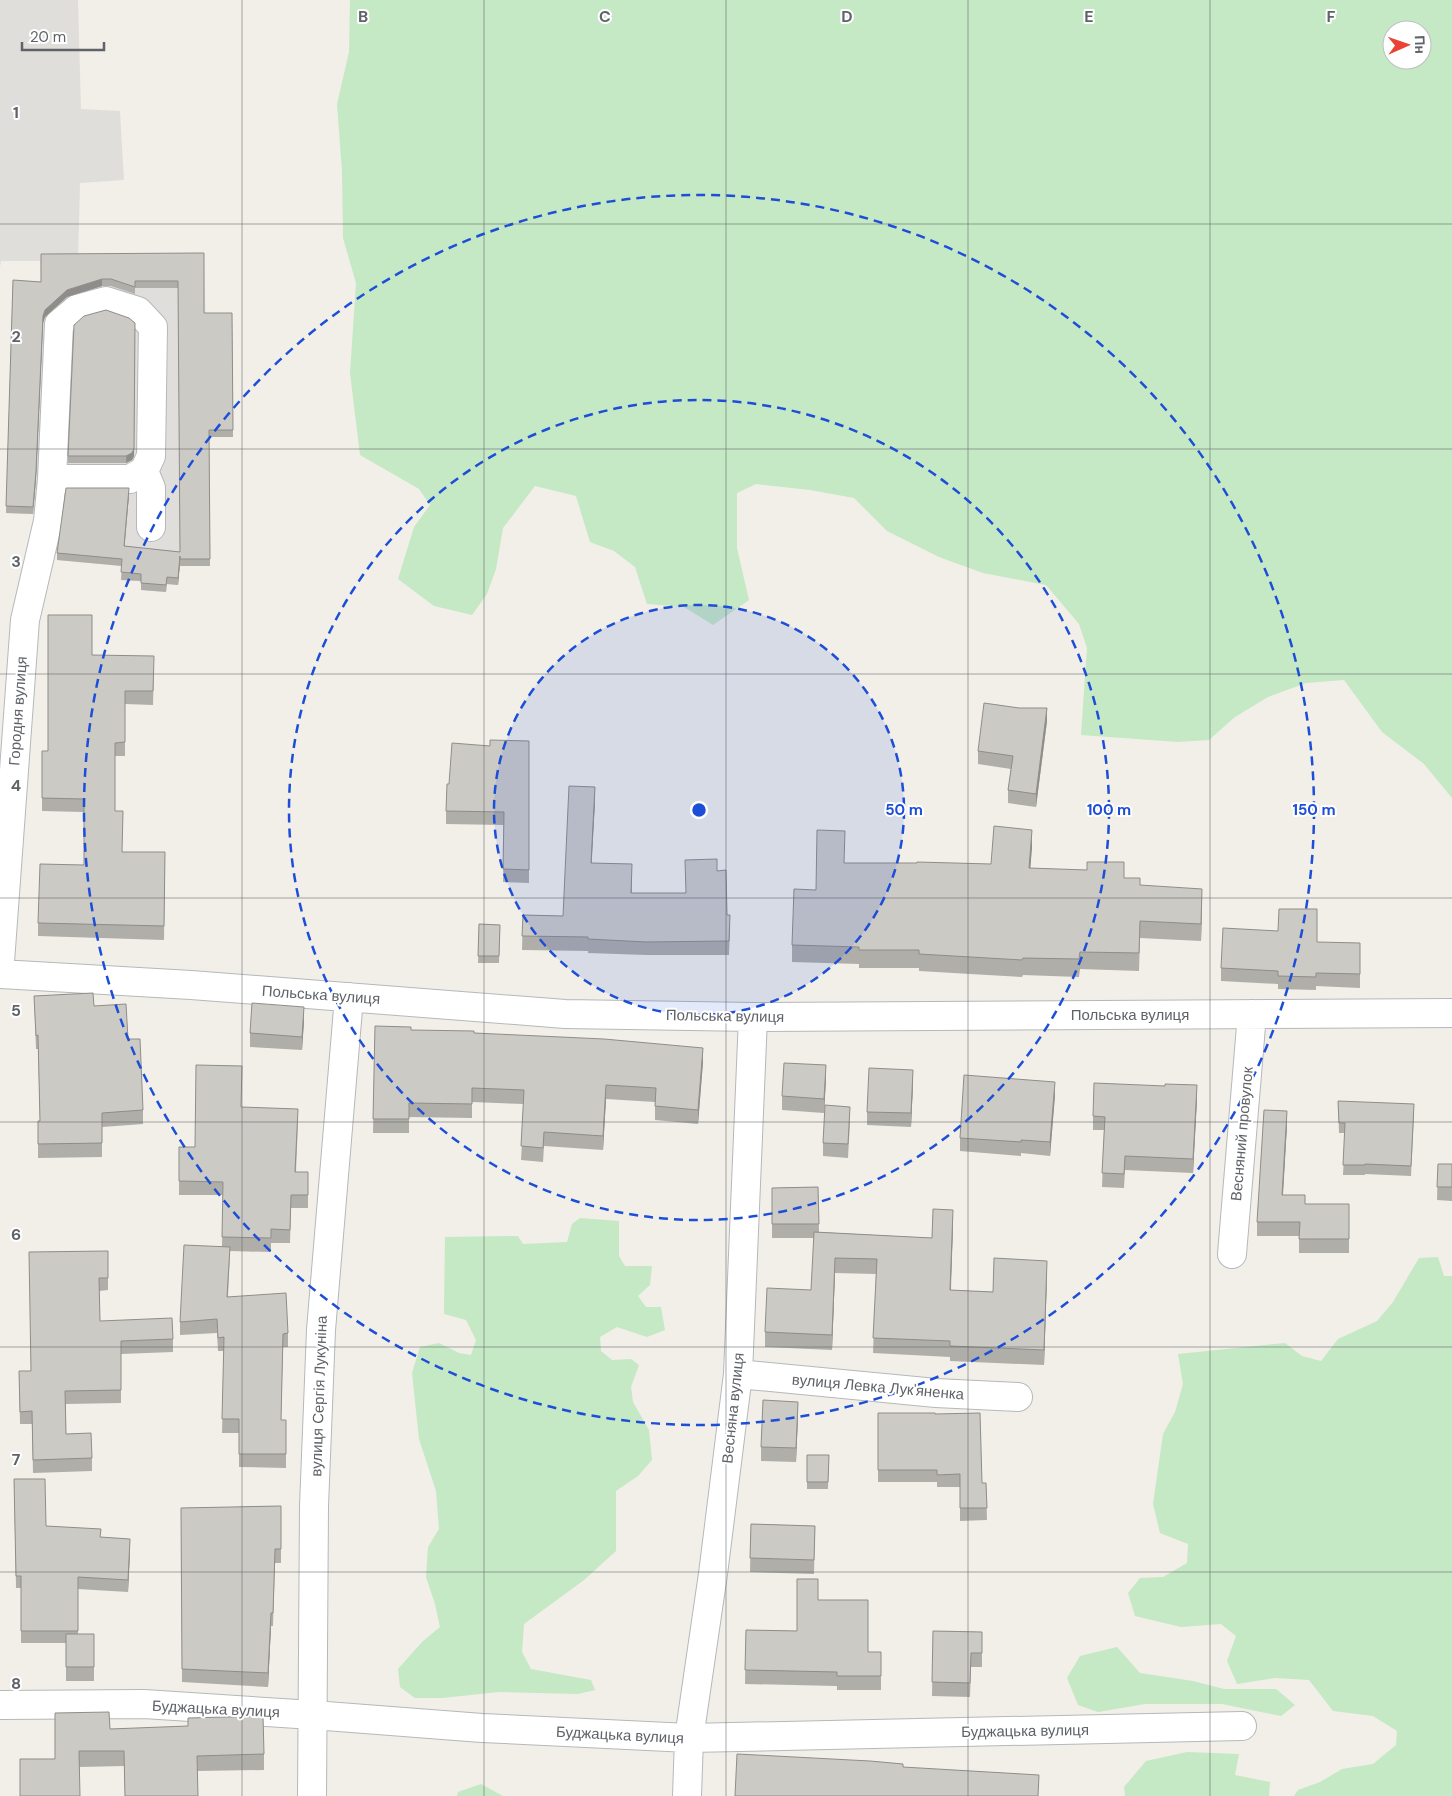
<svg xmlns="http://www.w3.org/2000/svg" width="1452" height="1796" font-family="'DM Sans',sans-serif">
<rect width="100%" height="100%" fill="#f1efe8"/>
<!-- industrial -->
<path fill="#e0deda" d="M0,0H78L81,109L120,111L124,180L80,183L78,261L204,260L209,437L210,566H180L178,585L167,584L166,592L141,590V581L121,580L122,566L57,560L61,518L34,514L6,513L13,287L41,288L40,261H1L0,267Z"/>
<!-- green -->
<path fill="#c5e8c5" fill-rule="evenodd" d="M350,0H1452V798L1424,764L1382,732L1344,680L1306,683L1268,697L1235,717L1209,740L1178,742L1081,735L1087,648L1079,624L1046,585L983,573L939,557L887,531L854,498L810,490L756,484L737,493V548L749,600L713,625L684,607L647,604L635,567L614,551L590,542L576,496L535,486L503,528L496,569L487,594L472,615L434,606L398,579L414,527L430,505L419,489L360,455L350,373L356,283L343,238L342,171L337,104L349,52ZM1392,30H1422V60H1392Z
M580,1218L619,1221V1256L625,1266H652L650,1285L638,1296L646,1307H661L665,1330L647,1337L617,1327L600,1337L601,1351L612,1360L631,1359L639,1365L631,1387L633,1402L649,1430L652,1460L638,1476L616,1491V1551L584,1580L524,1624L522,1652L531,1669L591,1680L595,1690L578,1694L499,1692L442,1698H415L400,1687L398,1669L422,1642L440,1627L435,1604L426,1577L428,1547L439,1529L436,1491L419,1439L412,1373L420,1347L439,1343L459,1353L471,1355L476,1340L466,1320L444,1314L445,1237L518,1236L523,1244L567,1242L572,1224Z
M1438,1257L1444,1276H1452V1796H1294L1298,1790L1320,1782L1342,1769L1373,1764L1396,1745L1397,1731L1373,1716L1333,1711L1309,1680L1275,1678L1237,1684L1227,1661L1236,1636L1221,1624L1181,1627L1135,1616L1128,1593L1140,1578L1163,1577L1187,1563L1188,1544L1160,1533L1153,1504L1163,1434L1175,1412L1183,1384L1178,1354L1285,1343L1302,1356L1321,1361L1338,1339L1377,1321L1393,1302L1419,1258Z
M1117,1647L1140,1673L1193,1681L1224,1689H1276L1295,1705L1281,1716L1222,1704H1145L1098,1712L1078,1705L1067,1678L1080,1656Z
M1187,1752L1239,1754L1235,1775L1270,1782L1269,1796H1125L1124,1787L1146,1761Z
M481,1784L503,1796H457L458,1792Z"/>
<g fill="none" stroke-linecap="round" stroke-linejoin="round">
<defs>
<path id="minor" d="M144,471L151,488V527
M0,962L25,620L48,521L52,479H130L144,471L151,456L153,327L138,311L106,301L77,309L59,324L52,479
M0,974L191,985L565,1014L753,1017L1452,1013
M1232,1254L1252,1014
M738,1374L936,1393L1018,1397
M0,1705L144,1704L313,1715L482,1728L689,1738L1242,1726
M312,1796L314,1506L321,1330L349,997
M687,1796L689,1738L713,1574L738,1374L753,1017"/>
</defs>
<!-- minor casing -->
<use href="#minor" stroke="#b5b8bc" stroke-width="30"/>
<!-- minor -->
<use href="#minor" stroke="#fff" stroke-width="28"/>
</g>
<!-- wall -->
<path fill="#afaea9" d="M204,253V313H232L233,437H209L210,566H180V563L178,585L167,584L166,592L141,590V581L121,580L122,566L57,560V553L129,495L124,546L180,552L178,288H135V294L111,286H102L67,297L45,317L43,323L36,478L33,514L6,513L13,280L41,282Z
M68,456H134L132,460L126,463H68Z
M92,655L154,670L153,705L125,704V756H115V811L122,852H165L164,940L38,936V923L84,865V812L42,811V751H48Z
M1047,721L1036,807L1008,803V790L1011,769L978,764V751Z
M529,741V883L503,882L504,825L446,824V811L449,784L490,746Z
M595,801L591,863L632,878V893H686L717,871L730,928L729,955H646L588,953V951L522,950L523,915L563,916Z
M1032,847L1030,868L1124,878L1140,885L1202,906L1201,941L1140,938L1139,971L1080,969L1079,977L1023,975L1022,977L919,971V968H859V964L792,962V945L816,890L845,863L991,864Z
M479,924L500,925L499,963H478Z
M1317,942L1360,956V988L1316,986V990L1278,989V984L1221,981V968Z
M34,996L94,1006L128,1039L143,1110V1124L102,1127V1157L38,1158V1121H40L38,1049H36Z
M304,1021L302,1050L250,1047V1033Z
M375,1026L411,1030L474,1033L703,1062L698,1124L655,1120V1102L606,1099L603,1150L544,1146L543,1162L521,1160L524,1104L472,1102V1118L409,1117V1133H373Z
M826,1079L824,1113L782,1110V1096Z
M913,1084L911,1127L867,1125V1112Z
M1055,1095L1050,1156L1021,1153V1156L960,1151V1138Z
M1197,1099L1193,1173L1125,1170L1124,1188L1102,1187L1104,1130H1093V1116Z
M1338,1101L1414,1114L1411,1176L1365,1174V1175H1343L1345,1133H1339Z
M241,1107L298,1122L296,1172H308V1208H291L290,1243H271V1252L230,1251L228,1297L288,1333V1347H283L281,1420H286V1468L239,1467V1433H222L224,1351H218L217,1333L180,1335V1322L222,1246L223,1195H179V1147H195Z
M850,1121L848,1158L823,1156V1143Z
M1287,1125L1283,1195L1305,1204H1349V1253H1299V1236H1257V1222Z
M1438,1164H1452V1201L1437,1200Z
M818,1187L819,1232L932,1238L953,1226L951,1290L993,1292L1047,1276L1044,1365L950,1361V1357L873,1353L876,1274L835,1273L832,1350L765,1347V1332L811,1290L814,1238H772V1188Z
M108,1251V1290L99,1291L100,1321L173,1339V1352L121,1354V1403L66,1404V1434L92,1458V1471L33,1473L32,1424H20L19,1371H31Z
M878,1413L935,1414L982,1483H986L987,1520L960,1521V1487H937V1482H878Z
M798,1416L796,1462L761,1461V1447Z
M807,1455H829L828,1489H807Z
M14,1479L46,1526L101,1537L130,1551L128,1592L78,1589V1634H94V1681H66V1643H21V1588H16Z
M281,1506V1563H275L273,1626H271L268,1687L182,1682L181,1508Z
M751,1524L815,1526L814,1574L750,1572Z
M818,1600L868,1652H881V1690H837V1686L745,1684L746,1630L797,1631Z
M933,1631L982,1632V1667H971L970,1697L932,1696Z
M110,1729L264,1754V1770L197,1771L198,1796H125L124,1766L79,1767L55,1759Z"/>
<!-- shaded-wall -->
<path fill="#8f8d8a" d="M102,279V286L67,297L45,317L43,323L36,478L33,514L43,316L45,310L67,290Z
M135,323L134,456L132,460L126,463Z
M129,488V495L124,553V546Z
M180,556V563L178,585V578Z
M1047,708V721L1036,807V794Z
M595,787V801L591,876V863Z
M1032,830V847L1029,886V868Z
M1202,889V906L1201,941V924Z
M304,1007V1021L302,1050V1037Z
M703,1048V1062L698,1124V1110Z
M826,1065V1079L824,1113V1099Z
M913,1070V1084L911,1127V1113Z
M1055,1082V1095L1050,1156V1142Z
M606,1085V1099L603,1150V1136Z
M1197,1085V1099L1193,1173V1159Z
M1287,1111V1125L1282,1209V1195Z
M953,1210V1226L950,1306V1290Z
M835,1258V1273L832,1350V1335Z
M1047,1261V1276L1044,1365V1350Z
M798,1402V1416L796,1462V1448Z
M130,1539V1551L128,1592V1580Z
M271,1613V1626L268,1687V1673Z"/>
<!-- building -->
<path fill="#cccac5" stroke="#8f8d8a" d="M204,253V313H232L233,430H209L210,559H180V556L178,578L167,577L166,585L141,583V574L121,572L122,559L57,553L66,488H129L124,546L180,552L178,281H135V287L111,279H102L67,290L45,310L43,316L36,471L33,507L6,506L13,280L41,282V254Z
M106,310L129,318L135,323L134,449L132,453L126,456H68L74,325L84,316Z
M48,615H92V655L154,656L153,691H125V742L115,743V811H123L122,852H165L164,926L38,923L40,864L84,865V799L42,798V751H48Z
M984,703L1019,708H1047L1036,794L1008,790L1013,756L978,751Z
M490,740L529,741V870L503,869L504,812L446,811L447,784H449L452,743L490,746Z
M569,786L595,787L591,863L632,864L631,893H686L685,860L717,859V871L726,870L727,915H730L729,941L646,942L588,939V937L522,936L523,915L563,916Z
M994,826L1032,830L1029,868L1087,870V862H1124V878H1140V885L1202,889L1201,924L1140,921L1139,953L1080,952L1079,959L1023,958L1022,960L919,954V950H859V947L792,945L794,889L816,890L817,830L845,831L844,863H917V862L991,864Z
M1279,909H1317V942L1360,943V974L1316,973V977L1278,976V971L1221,968L1223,928L1278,931Z
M479,924L500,925L499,956H478Z
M93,993L94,1006L126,1004L128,1039H140L143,1110L102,1113V1143L38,1144V1121H40L38,1035L36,1036L34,996Z
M252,1003L304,1007L302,1037L250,1033Z
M375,1026L411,1027V1030L474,1031V1033L604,1039L703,1048L698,1110L655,1106L656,1088L606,1085L603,1136L544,1132L543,1148L521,1146L524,1090L472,1088V1104L409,1103V1119H373Z
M784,1063L826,1065L824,1099L782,1096Z
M196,1065L242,1066L241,1107L298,1109L295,1172H308V1195H291L290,1230L271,1229V1238L222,1237L223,1182L179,1181V1147H195Z
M869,1068L913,1070L911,1113L867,1112Z
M964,1075L1055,1082L1050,1142L1021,1140V1142L960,1138Z
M1094,1083L1165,1086V1084L1197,1085L1193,1159L1125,1156L1124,1174L1102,1173L1105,1117L1093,1116Z
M1338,1101L1414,1104L1411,1166L1365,1164V1165H1343L1345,1123H1339Z
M825,1105L850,1107L848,1144L823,1143Z
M1264,1110L1287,1111L1282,1195H1305V1204H1349V1239H1299L1300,1222H1257Z
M1438,1164H1452V1187H1437Z
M818,1187L819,1224H772V1188Z
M933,1209L953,1210L950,1290L993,1292L994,1258L1047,1261L1044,1350L950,1346V1341L873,1338L877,1259L835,1258L832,1335L765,1332L767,1288L811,1290L814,1232L932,1238Z
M184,1245L230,1247L227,1297L286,1293L288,1333L283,1334L281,1420H286V1454H239V1419H222L224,1337L218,1338L217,1319L180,1322Z
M108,1251V1278H99L100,1321L172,1318L173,1339L121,1341V1390L65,1391L66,1434L91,1433L92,1458L33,1460L32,1411L20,1412L19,1371H31L29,1252Z
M763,1400L798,1402L796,1448L761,1447Z
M878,1413H935V1414L980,1413L982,1483H986L987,1508H960V1474L937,1475V1470H878Z
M807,1455H829L828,1482H807Z
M14,1479H45L46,1526L101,1529L100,1537L130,1539L128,1580L78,1577V1631H21V1576H16Z
M281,1506V1549H275L273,1613H271L268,1673L182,1669L181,1508Z
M751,1524L815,1526L814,1560L750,1558Z
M797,1579H818V1600H868V1652H881V1676H837V1672L745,1670L746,1630L797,1631Z
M933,1631L982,1632V1653H971L970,1683L932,1682Z
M66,1634H94V1667H66Z
M109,1712L110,1729L188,1726V1718L263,1716L264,1754L197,1756L198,1796H125L124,1751H79L80,1796H20V1759H55V1713Z
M737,1754L870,1761L903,1764V1767L1039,1775L1038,1796H735Z"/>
<!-- grid -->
<path fill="none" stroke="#5f6368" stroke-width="1" stroke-opacity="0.55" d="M242,0V1796M484,0V1796M726,0V1796M968,0V1796M1210,0V1796M0,224H1452M0,449H1452M0,674H1452M0,898H1452M0,1122H1452M0,1347H1452M0,1572H1452"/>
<!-- distance rings -->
<circle cx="699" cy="810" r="205" fill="#1d4ed8" fill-opacity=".12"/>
<g fill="none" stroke="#1d4ed8" stroke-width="2.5" stroke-dasharray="9 6">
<circle cx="699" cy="810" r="205"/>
<circle cx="699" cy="810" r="410"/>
<circle cx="699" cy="810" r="615"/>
</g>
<g text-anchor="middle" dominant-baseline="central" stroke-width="4" stroke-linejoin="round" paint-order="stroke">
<!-- street labels -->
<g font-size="15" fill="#5f6368" stroke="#fff">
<text transform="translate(18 711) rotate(-86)">Городня вулиця</text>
<text transform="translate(321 995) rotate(4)">Польська вулиця</text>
<text x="1130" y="1015">Польська вулиця</text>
<text transform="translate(725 1016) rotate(1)">Польська вулиця</text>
<text transform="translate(1242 1134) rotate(-85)">Весняний провулок</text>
<text transform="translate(878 1387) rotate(5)">вулиця Левка Лук'яненка</text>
<text transform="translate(319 1396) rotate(-88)">вулиця Сергія Лукуніна</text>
<text transform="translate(733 1408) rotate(-84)">Весняна вулиця</text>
<text transform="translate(216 1709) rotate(3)">Буджацька вулиця</text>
<text transform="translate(1025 1731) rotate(-1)">Буджацька вулиця</text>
<text transform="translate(620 1735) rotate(3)">Буджацька вулиця</text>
</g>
</g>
<g font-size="16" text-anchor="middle" font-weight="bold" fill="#5f6368" stroke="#fff" stroke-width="4" stroke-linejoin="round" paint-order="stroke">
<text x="363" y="22">B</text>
<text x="605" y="22">C</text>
<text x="847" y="22">D</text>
<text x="1089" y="22">E</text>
<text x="1331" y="22">F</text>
<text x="16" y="118">1</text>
<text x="16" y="342">2</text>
<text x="16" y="567">3</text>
<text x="16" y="791">4</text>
<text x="16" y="1016">5</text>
<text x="16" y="1240">6</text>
<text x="16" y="1465">7</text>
<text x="16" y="1689">8</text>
</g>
<circle cx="699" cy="810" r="8" fill="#1d4ed8" stroke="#fff" stroke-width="2.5"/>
<g font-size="15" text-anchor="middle" font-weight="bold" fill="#1d4ed8" stroke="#fff" stroke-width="4" stroke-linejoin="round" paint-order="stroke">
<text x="904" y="815">50 m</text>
<text x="1109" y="815">100 m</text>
<text x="1314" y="815">150 m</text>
</g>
<!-- north arrow -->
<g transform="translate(1407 45) rotate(88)"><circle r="24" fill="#ffffff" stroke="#bfc1c3"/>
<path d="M0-4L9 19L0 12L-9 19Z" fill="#ea4335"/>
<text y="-8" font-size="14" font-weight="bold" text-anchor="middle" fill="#5f6368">Пн</text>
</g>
<!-- scale -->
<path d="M22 42v8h82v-8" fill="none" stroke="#5f6368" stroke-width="2.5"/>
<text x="30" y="42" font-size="15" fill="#5f6368" stroke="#ffffff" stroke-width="4" paint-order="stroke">20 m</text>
</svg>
